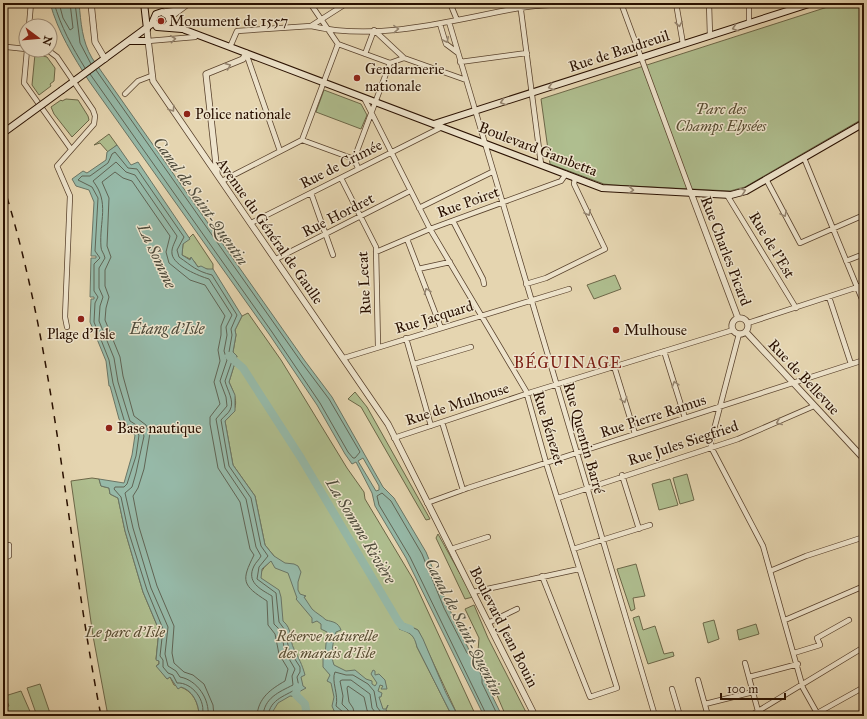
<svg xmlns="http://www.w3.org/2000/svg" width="867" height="719" font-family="'IM FELL Great Primer',serif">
<rect width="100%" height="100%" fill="#e5d5b0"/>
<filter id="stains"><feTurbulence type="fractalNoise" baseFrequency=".005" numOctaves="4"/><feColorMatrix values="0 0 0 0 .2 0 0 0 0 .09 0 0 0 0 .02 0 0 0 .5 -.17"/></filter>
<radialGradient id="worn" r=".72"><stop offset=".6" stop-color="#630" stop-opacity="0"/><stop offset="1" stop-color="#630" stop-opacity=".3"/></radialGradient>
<!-- green -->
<path fill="#afbe8f" stroke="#6c6748" d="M840,3H864V118L745,187L730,191L613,185L604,184L550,164L541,99Z
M35,54L47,57L55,68L54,81L50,84L51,86L39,95L32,85Z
M324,90L361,104L367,115L361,129L316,112Z
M66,99L78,100L88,116L89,120L72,137L54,114L51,107L61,100L62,101Z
M109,134L117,145L108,152L100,143L94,145Z
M193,234L213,264V269L211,270L198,267L194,261L182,255L183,244Z
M615,275L621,289L594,299L587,285Z
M248,313L281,360L347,468L364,492L365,499L413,579L476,716H458L418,630L403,623L407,631L415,637L417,647L452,716H223L260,575C262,569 266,565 271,561L273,563L274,556L265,545L255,496L233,465L225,421C240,408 237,399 229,382L237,356L233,352L236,335L235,330L242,316Z
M355,392L367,407L430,519L426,520L361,407L348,399Z
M687,474L694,500L680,504L673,478Z
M92,478L99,479L101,486L109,488L110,494L118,498L125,531L143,592L159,630L156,659L159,661V664L157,665L167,679L170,677L174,685C189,688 197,697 199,713L197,716H108L93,636L71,481Z
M670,479L678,505L659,510L652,484Z
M438,534L473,597L465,599L436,538Z
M636,564L645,596L633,598L635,609L631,611L617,569Z
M474,605L488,638L528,716H506L505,714L478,651L479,638L465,609Z
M639,616L643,630L655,626L664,654L673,652L674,656L648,664L633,618Z
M714,620L719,639L708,643L703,623Z
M756,624L759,634L739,640L737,630Z
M40,684L51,716H37L27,688Z
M21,691L32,716H3V708L9,706L5,696Z"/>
<!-- water -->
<path fill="#96b9a8" stroke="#6a7565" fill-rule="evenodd" d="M50,3H79C81,23 82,41 92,58L305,361L332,397L383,487L394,498L426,552L448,606L470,652H475L487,677L485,681L502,716H484L406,558L375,506L372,493L356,462L352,464L345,454L317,405L269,334L89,81C73,56 58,32 50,3ZM363,458L379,486V490L376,491L358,461Z
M117,145L131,165L138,162L190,239L183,244L182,255L190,260L191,257L198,267L201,266L207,269H213L242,316L235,330L236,335L233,352L237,356L229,382L235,395V411L225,421L233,465L255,496L265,545L274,556L285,563L294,564L298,566L301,572L298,582V590L300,594L306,596L304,597C307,601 309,605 312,609C316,613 322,616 326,620C333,622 338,622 341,630L336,632C333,642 330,655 334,665L346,671L355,670L366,679L372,681V684L375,686L377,683L371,674L373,670L375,671V675L379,674L385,680L387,689H381L383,686L380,685L378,691L382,693L381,697H379L383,709H386L388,705L386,710L390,716H340L339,713H335L332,706L334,697L331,683L327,681L330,675L323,667V657L325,655L327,632L321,629V624L317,621L312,623V618L296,599L297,598L288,573L275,568L271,561L262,569L261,578L279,590L281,597L283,621C293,629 289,640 294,649C299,659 302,664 305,675L301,677L303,686L306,688L297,693L298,697L290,696L278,703L270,716H197L199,713C198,702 192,690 181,687L178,689L170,677L167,679L156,666L159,664V661L156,660L159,630L143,592L125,531L118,498L110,494L109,488L101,486L99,479L124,483L132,455L135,435L130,431L127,432L119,419L110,386H109L106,361L90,322L91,299H94V297H90L91,258H96V256H91L94,202L89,190L76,186L72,179L83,171L87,173L106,160L107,152Z
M403,623L418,630L423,639L446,693L458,716H452L417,647C414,635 411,633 399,629Z"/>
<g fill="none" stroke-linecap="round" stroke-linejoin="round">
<!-- shore -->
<path stroke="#606454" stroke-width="1" d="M54,3C61,27 72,47 85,68
M59,3L63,18L70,30L73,28L70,3
M75,3L80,43L91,64
M90,74L272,332L320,403L348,452L353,458H355L360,452L329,399L302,363L96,70
M202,716C207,701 192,682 177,683L173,675L168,673L163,667V660L160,656L163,629L147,590L128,530L121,497L114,489L115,487H124L127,484L136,456L139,435L125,423L113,383L109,360L94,322L95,303L98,297L94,291V264L100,258L95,251L98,198L92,187L78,180L82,176H90L108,163L112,154L115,152L128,168L137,169L184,237L177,250L179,257C192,266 196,271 212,275L237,315L231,329L232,335L229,352L233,358L225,381C227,390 235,401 230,410C228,414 224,416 221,420L229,466L251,498L261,546L268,556L259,567L257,579L276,593L279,622L285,630L289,650L300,667V672L297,677L299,687C287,696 270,698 268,716
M208,716C210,699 197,680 180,677L176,671L168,666L165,654L168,627L151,588L133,528L125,493L132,487L136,473L144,436L141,428L130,421L118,382L114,358L99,321L100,306L103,297L99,288V268L105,258C104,253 101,251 101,247C99,221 110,203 93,181L116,162L126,172L135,175L177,236C176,241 171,247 172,254C174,266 199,276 209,279L232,315L226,327L227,335L224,351L227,360L220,381L226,397L227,406L216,419L225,468L246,499L256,547L261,556C259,560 256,562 254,566C246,582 260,589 272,596L274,624L281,631L285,652L295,669L292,676L293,685C279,692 264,698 263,716
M214,716L213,705L204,684L193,675L184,672L174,663L172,653L174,626L157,586L139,527L133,496L138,488L144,469L150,433L146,425L134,416L123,376L120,357L105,320L106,308L109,297L105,286V270L111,257L107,246L109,198L102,182L115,172L123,178L132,181L170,236L166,252L169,263L190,280L205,285L225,316L221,326V335L218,350L220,361L214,382L220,404L210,417V424L218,468L240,502L250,549L254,555C241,581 242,585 267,601L268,625L275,634L279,654L288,669L285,681C271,689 258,698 257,716
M344,716L343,712L336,706C339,695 331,681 335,672L346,675H353L368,684L374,691L377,707L384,716
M349,716L348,710L342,704L343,696L340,681L342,680H351L370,694L372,708L378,716
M355,716L353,708L349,702L347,688L348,686L364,697L367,710L370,716
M487,716L410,557L379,505L377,496L382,493L391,501L422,554L444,608L467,653L473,657L482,677V683L498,716"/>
<!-- river -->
<path stroke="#96b9a8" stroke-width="8" d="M229,356L243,368L301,458L398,621L402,626L410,629
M297,687L296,695L305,704L307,716"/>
<defs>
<path id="minor" d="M450,3L457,20
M520,3L541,164
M621,3L691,193
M676,3L683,44
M709,3L710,36
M91,4L104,3
M449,22L655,716
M749,23V3
M440,24L446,44L458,53
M29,26L31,3
M311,26C380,42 451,20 519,8C539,4 560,5 580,3
M148,41L195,37L197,34
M338,44L390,63
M7,47L26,49
M230,47L237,31L311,26L347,3
M27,50L24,83L71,149
M43,50L49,51L57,57L93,110L95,116L94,124L57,166L70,196L65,317L67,327
M246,53L280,151
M365,54L374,30L404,58L466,80
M460,62L527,53
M125,94L138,81L151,76
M364,98L430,229L526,391L547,466L617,688L590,697L542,576
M302,140L338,44L310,3
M302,140L354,159
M804,158L864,304
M358,168L354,159L390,63L404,58
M341,178L376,247L378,347
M766,179L800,243L864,215
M222,181L302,140
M311,193L333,255
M727,195L796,308
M419,208L492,172
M453,221L483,279L484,284
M251,223L442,127
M407,239L441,328
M376,252L430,229L561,181L566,174
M276,259L410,191
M846,261L864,254
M418,269L450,262
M526,284L546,278L605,249L574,184L575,178
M829,297L851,364
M748,323L864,285
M739,334L711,441V447L763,546L803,688L817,713
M406,338L431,426
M664,351L685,418
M344,358L569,289
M414,364L471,347
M614,366L635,434
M442,422L463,490
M394,438L532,392L733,330
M863,456L862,457L864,483
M622,475L639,529
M558,498L738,439L814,406
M427,503L468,488L864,360
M3,546L9,545V556L3,558
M451,549L488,537
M573,549L650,525
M770,571L806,556L864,537
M473,592L579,569
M785,620L864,586
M488,623L517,609
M794,653L820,645L817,638L849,620
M745,663L758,711
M749,677L798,664
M698,680L708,716
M672,689L680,716
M705,704L753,692
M750,716L864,647
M812,716L864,687"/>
<path id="tertiary" d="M91,3L95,42L105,59
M164,12L179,10
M169,18L189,3
M147,31L153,81L388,424L535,716
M217,173L206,74L243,59L246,53
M691,193L738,318
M732 326a8 8 0 1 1 16 0a8 8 0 1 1-16 0Z
M746,332L864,459"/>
<path id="secondary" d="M144,3L147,29
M170,20L185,30L230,47L602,188L731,195L746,191L864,123
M166,27L170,22L168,16L162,12L156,14L153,21L157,27L182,29
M130,41H148
M62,90L153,23
M434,124L812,3"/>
</defs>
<!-- minor casing -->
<use href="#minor" stroke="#58412c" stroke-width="6"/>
<!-- tertiary casing -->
<use href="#tertiary" stroke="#58412c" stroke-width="7"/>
<!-- secondary casing -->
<use href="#secondary" stroke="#291000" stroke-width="8"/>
<!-- minor -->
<use href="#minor" stroke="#eee4cc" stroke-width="4.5"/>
<!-- tertiary -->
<use href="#tertiary" stroke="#eee4cc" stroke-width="5.5"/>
<!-- secondary -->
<use href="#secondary" stroke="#eee4cc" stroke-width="6"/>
<!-- rail -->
<path stroke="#291000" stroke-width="1.5" stroke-dasharray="7 7" stroke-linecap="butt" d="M3,184C57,357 66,538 101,716"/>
<defs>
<path id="secondary-bridge" d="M3,133L62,90"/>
</defs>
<!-- secondary-bridge casing -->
<use href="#secondary-bridge" stroke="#291000" stroke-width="8" stroke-linecap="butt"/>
<!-- secondary-bridge -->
<use href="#secondary-bridge" stroke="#eee4cc" stroke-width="6"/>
</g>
<!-- one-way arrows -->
<defs><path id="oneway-chevron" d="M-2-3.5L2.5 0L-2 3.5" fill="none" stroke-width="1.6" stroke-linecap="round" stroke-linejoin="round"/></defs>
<g stroke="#958570">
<use href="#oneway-chevron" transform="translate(679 24) rotate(80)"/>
<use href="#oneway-chevron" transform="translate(735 28) rotate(162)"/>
<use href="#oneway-chevron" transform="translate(396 29) rotate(-2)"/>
<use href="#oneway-chevron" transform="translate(173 39) rotate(-6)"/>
<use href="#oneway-chevron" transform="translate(446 40) rotate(64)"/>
<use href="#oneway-chevron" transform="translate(228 66) rotate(-21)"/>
<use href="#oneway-chevron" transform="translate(551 87) rotate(162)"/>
<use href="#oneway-chevron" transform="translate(503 102) rotate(162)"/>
<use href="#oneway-chevron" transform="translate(172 109) rotate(56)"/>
<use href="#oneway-chevron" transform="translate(631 190) rotate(3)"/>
<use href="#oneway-chevron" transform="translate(743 191) rotate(-20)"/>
<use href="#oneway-chevron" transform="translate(588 213) rotate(64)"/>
<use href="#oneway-chevron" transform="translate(784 214) rotate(62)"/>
<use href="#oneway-chevron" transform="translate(427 291) rotate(-111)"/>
<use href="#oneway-chevron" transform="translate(675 384) rotate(-107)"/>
<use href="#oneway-chevron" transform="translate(624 400) rotate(73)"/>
<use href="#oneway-chevron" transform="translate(779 422) rotate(157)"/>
</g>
<!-- markers -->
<g fill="#8f2418" stroke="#eee4cc" stroke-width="1.5">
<circle cx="161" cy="21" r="4"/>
<circle cx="357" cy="78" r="4"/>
<circle cx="187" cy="114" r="4"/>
<circle cx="81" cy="319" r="4"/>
<circle cx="616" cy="330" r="4"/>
<circle cx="109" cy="428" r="4"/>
</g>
<g text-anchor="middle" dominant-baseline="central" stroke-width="3" stroke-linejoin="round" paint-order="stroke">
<!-- poi labels -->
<g font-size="15" fill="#291000" stroke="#eee4cc" text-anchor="start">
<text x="169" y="21">Monument de 1557</text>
<text x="365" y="69">Gendarmerie<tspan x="365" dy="17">nationale</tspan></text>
<text x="195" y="114">Police nationale</text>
<text x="624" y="330">Mulhouse</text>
<text x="81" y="334" text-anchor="middle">Plage d'Isle</text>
<text x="117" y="428">Base nautique</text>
</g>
<!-- street labels -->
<g font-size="15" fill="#291000" stroke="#eee4cc">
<text transform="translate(619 51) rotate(-18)">Rue de Baudreuil</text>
<text transform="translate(538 149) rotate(21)">Boulevard Gambetta</text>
<text transform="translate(341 164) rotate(-27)">Rue de Crimée</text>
<text transform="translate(468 202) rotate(-20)">Rue Poiret</text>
<text transform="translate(338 215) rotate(-27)">Rue Hordret</text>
<text transform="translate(270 231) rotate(55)">Avenue du Général de Gaulle</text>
<text transform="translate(772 245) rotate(59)">Rue de l'Est</text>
<text transform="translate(726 251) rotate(69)">Rue Charles Picard</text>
<text transform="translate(364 283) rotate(-93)">Rue Lecat</text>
<text transform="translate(434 317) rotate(-17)">Rue Jacquard</text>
<text transform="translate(804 377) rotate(47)">Rue de Bellevue</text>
<text transform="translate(457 404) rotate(-18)">Rue de Mulhouse</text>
<text transform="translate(653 416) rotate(-18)">Rue Pierre Ramus</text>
<text transform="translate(549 428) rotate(73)">Rue Bénezet</text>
<text transform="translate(584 438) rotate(74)">Rue Quentin Barré</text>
<text transform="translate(683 443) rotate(-18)">Rue Jules Siegfried</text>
<text transform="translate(504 627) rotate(63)">Boulevard Jean Bouin</text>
</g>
<!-- park labels -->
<g font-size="15" font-style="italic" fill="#584d32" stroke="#eee4cc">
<text x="721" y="109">Parc des<tspan x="721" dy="17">Champs Elysées</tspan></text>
<text x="125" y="632">Le parc d'Isle</text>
<text x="327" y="636">Réserve naturelle<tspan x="327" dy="17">des marais d'Isle</tspan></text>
</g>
<!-- water labels -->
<g font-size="16" font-style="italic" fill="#4f4b3b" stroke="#eee4cc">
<text transform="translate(201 201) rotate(55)">Canal de Saint-Quentin</text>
<text transform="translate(157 256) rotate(65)">La Somme</text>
<text x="167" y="328">Étang d'Isle</text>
<text transform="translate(361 531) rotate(59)">La Somme Rivière</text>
<text transform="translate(464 627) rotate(63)">Canal de Saint-Quentin</text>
</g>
<!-- neighbourhood labels -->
<g font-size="16" letter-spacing="1" fill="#7a1f14" stroke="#eee4cc">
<text x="568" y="362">BÉGUINAGE</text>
</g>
</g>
<!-- margin -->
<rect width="867" height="719" fill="none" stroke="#e5d5b0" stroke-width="16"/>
<rect x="4" y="4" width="859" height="711" fill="none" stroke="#291000" stroke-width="2"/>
<rect x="8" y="8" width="851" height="703" fill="none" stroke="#291000"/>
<!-- north arrow -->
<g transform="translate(38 38) rotate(106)"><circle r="19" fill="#eee4cc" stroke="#9f8f7a"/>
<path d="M0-3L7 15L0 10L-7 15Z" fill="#8f2418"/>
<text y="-6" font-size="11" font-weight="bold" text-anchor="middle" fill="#291000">N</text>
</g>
<!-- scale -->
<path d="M721 693v6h64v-6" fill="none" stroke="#291000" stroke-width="2"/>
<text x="727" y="693" font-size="12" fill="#291000" stroke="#eee4cc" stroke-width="3" paint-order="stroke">100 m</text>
<rect width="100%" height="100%" filter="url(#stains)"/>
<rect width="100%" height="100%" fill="url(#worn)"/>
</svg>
